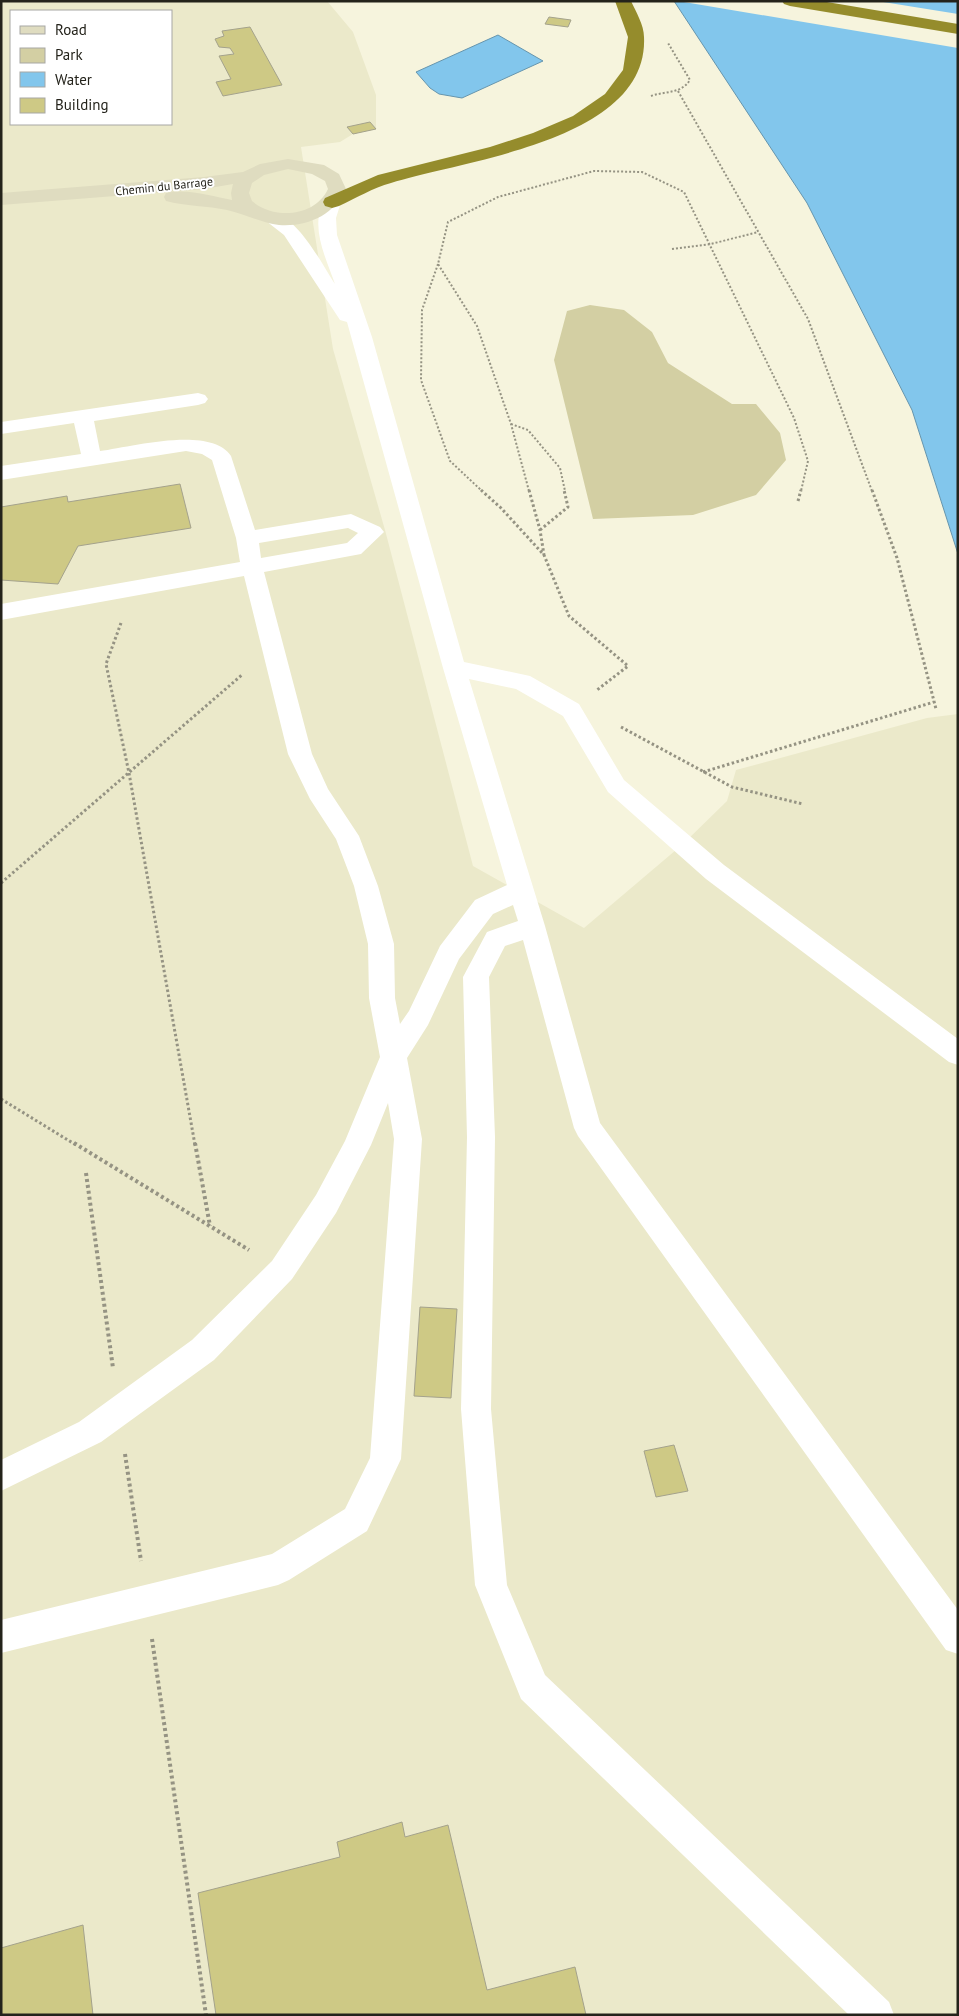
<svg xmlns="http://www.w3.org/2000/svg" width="959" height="2016" font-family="'PT Sans',sans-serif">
<rect width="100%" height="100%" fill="#f6f4dd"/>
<!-- built -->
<path fill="#ebe9ca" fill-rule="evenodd" d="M1,1H327L353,32L376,95V129L353,134L340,142L301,147L333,349L385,530L473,866L584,928L683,844L727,801L736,770L927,718L958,714V2015H1ZM11,11H171V124H11Z"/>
<!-- green -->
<path fill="#d3cfa3" d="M590,305L624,310L652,332L668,363L732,404H756L780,433L786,460L756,495L693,515L593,519L554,360L567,311Z"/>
<!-- water -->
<path fill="#82c6ec" stroke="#6695ad" d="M674,1H958V554L912,410L807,203Z
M498,35L543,61L462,98L439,94L430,88L416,72Z"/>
<!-- pier -->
<path fill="#f6f4dd" d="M678,1H877L958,14V48Z"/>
<!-- building -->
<path fill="#cec985" stroke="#a4a28c" d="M549,17L571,20L568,27L545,24Z
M250,27L282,85L223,96L216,82L231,79L219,56L234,54L230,48L219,47L215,39L224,36L222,31Z
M370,122L376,129L353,134L347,127Z
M180,484L191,528L78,546L58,584L1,580V507L67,496L68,502Z
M420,1307L457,1309L451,1398L414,1396Z
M674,1445L688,1491L656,1497L644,1451Z
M402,1822L405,1837L448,1825L487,1990L575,1967L586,2015H216L198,1893L340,1857L337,1842Z
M83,1925L93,2015H1V1948Z"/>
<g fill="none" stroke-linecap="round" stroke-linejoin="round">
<!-- path-far2 -->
<path stroke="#959383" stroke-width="2" stroke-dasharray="2 2" stroke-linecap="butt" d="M678,91L808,319L872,491
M651,96C665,91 681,94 690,80L668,43
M672,249L711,244L758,232
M438,264L422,310L421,380L450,461L482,491
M511,424L528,430L560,468L565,491
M529,491L511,424L477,326L438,264L448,222L498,197L594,171L642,172L684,192L794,418L808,461L801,491"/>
<!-- path-far1 -->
<path stroke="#959383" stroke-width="3" stroke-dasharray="2.5 2.5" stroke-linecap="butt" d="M481,490L501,508L544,555L569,616L628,666L597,690
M529,490L540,530L544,555
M872,490L897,558L936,709
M798,501L801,490
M540,530L568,507L564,490
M121,623L106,664L129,773L195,1145
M621,727L732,787L803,804
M703,772L934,702
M1,883L243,674
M1,1099L76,1145"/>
<!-- path -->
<path stroke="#959383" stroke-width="4" stroke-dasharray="3 3" stroke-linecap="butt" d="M74,1143L249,1250
M195,1143L210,1226
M86,1173L113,1368
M125,1454L141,1561
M152,1639L206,2015"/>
<!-- lane -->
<path fill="#fff" fill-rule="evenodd" d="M332,197L338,198L341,202L336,218L337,235L372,337L464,662L530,676L579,704L624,780L724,865L958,1039V1065L949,1062L706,879L608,792L563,716L516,689L469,679L545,926L600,1123L958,1610V1654L946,1650L578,1136L574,1128L523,940L505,946L489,977L495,1137L491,1409L507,1585L545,1675L889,2002L894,2015H849L521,1699L475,1585L461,1409L467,1137L463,977L487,932L518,921L513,905L493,914L459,959L428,1025L407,1058L422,1139L401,1459L367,1531L289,1580L278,1585L1,1653V1620L272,1554L345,1509L370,1458L394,1139L388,1103L371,1145L336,1213L292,1279L214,1360L101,1442L1,1491V1460L79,1422L192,1340L272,1261L316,1195L345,1141L380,1057L369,998L368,944L354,886L336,839L310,799L288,754L244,576L1,620V604L240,562L236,538L212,460L202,454L186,451L1,480V466L81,454L74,423L1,434V422L198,393L205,395L208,399L205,403L198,405L94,421L100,451C131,447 211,425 231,456L255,530L351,514L380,527L384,532L361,554L264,572L312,754L328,789L359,836L378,886L394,944L395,998L400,1024L409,1011L440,946L475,900L507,885L443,668L347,322L340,320L284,235L261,217L264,213C293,206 321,263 335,284C326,258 308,224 326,198ZM348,528L358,533L347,543L261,558L259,543Z"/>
<!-- secondary -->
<path fill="#dfdcc0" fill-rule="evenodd" d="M288,159L324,165L339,174L346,189C334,215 308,227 279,225C262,223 245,214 227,210C208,206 185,206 166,201L164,197L166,193C187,188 212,196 232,200L231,193L233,184L204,189L1,205V193L204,177L243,172L260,164ZM288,169L312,174L325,181L328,189C315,217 274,220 252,201L249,193L252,183L264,175Z"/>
<!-- highway -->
<path fill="#958c2c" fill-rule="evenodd" d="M615,1H631C636,12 644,25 644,37C649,141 464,160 391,183C373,188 356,198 339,206L332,208L325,206L323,202L325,198L378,175L490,147L533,133L573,116L605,94L623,70L628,37Z
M782,1H821L958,24V34L790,6L784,4Z"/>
</g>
<g text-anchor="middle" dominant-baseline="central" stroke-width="4" stroke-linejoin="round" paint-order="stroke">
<!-- far-street labels -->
<g font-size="12" fill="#24231b" stroke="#fff">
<text transform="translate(164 186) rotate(-6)">Chemin du Barrage</text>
</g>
</g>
<!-- border -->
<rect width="959" height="2016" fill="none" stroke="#24231b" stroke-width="5"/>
<!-- legend -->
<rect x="10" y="10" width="162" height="115" fill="#ffffff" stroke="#a7a7a4"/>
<rect x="20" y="26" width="25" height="8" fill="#dfdcc0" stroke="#a7a7a4"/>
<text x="55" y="35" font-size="15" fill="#24231b">Road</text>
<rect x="20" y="48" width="25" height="15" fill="#d3cfa3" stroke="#a7a7a4"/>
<text x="55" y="60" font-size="15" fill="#24231b">Park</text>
<rect x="20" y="72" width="25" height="15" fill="#82c6ec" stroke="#a7a7a4"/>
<text x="55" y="85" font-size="15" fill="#24231b">Water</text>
<rect x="20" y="98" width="25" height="15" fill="#cec985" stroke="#a7a7a4"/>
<text x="55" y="110" font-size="15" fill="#24231b">Building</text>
</svg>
